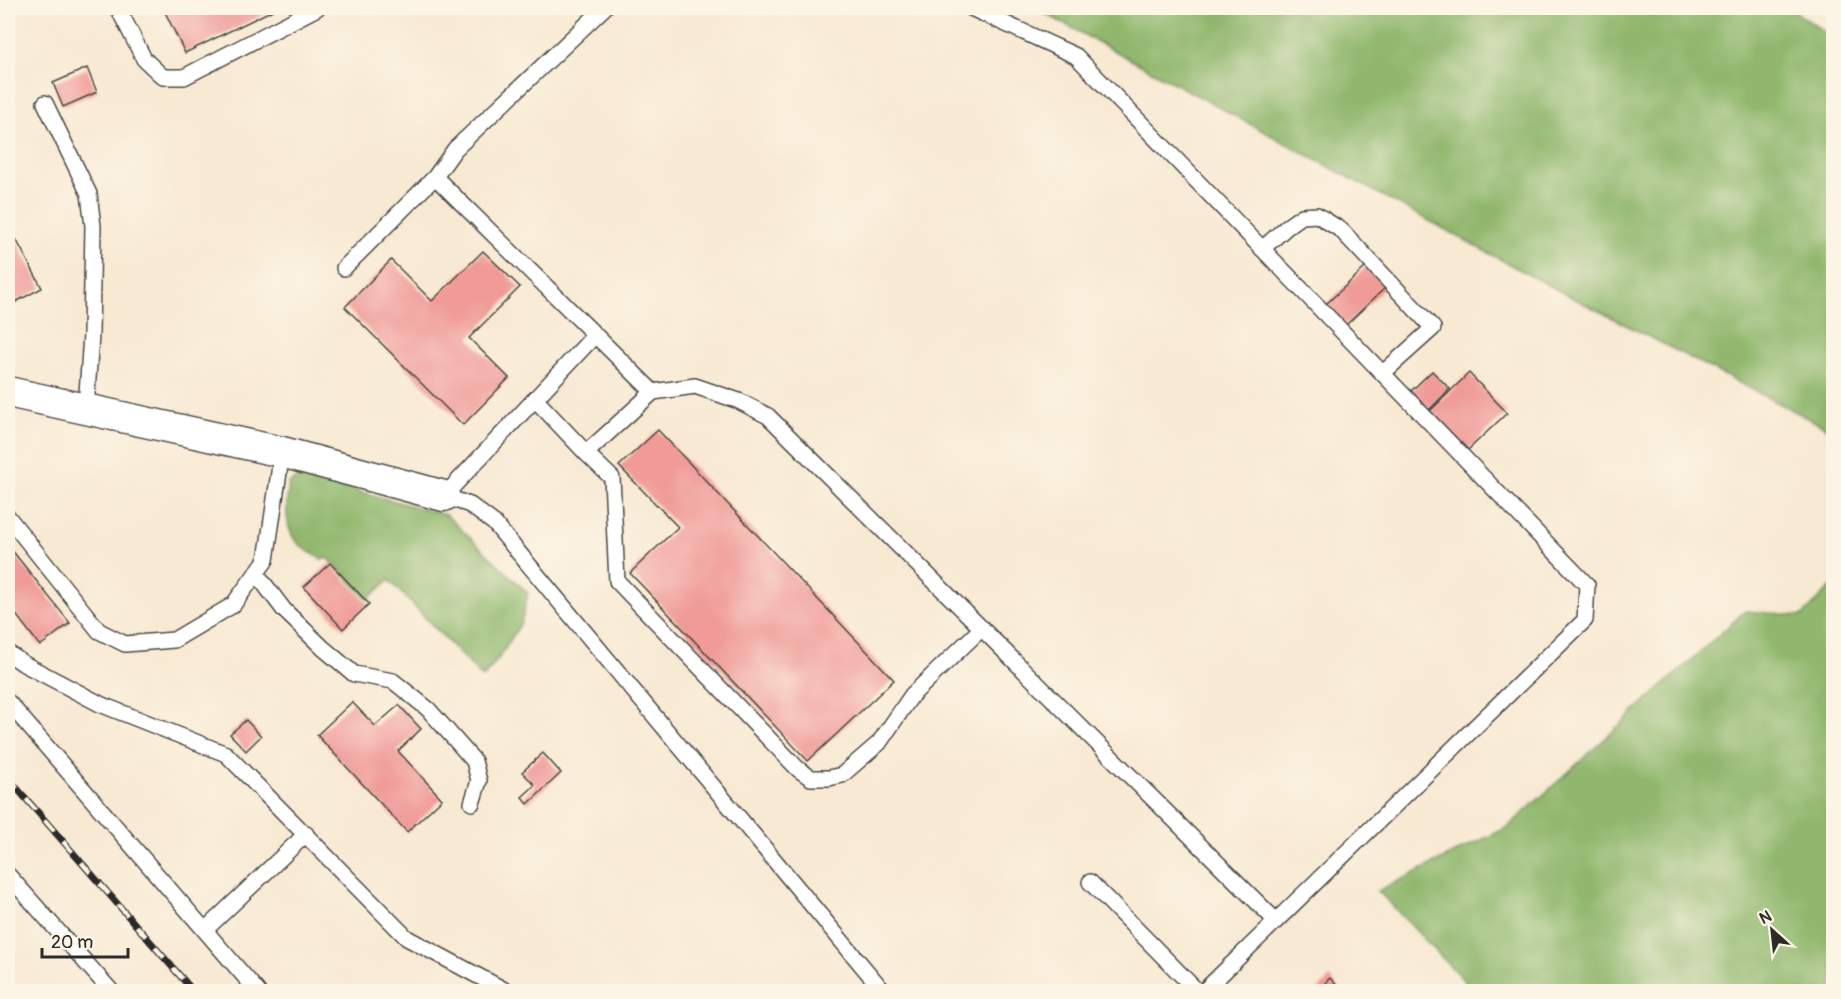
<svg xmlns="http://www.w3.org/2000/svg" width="1841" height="999" font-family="Pangolin,sans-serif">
<rect width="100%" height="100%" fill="#fcf5e5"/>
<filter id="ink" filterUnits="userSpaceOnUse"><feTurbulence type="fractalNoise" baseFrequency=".0167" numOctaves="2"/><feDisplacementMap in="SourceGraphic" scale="12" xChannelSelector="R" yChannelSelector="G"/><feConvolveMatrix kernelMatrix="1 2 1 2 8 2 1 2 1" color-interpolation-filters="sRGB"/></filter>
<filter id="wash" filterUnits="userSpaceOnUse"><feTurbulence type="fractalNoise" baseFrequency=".008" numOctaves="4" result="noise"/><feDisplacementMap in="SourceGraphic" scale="24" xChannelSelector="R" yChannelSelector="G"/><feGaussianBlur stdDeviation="1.35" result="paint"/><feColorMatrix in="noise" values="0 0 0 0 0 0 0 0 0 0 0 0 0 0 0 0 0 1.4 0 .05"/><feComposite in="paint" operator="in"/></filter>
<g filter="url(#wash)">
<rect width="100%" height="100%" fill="#f8e9d2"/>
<!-- forest -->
<path fill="#90b76d" stroke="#5e714c" stroke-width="1.5" d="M1035,8H1790L1833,38V431L1546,284Z
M301,476L446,515L528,593L521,623L501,655L483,678L389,580L368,599L328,558L321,559C315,555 307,551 301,546C283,532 286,504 289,483Z
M1833,585V991H1474L1378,891L1508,827L1745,611L1802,616Z"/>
<g id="blocks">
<!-- building -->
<path fill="#f09b98" d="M163,8H277L185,53Z
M87,68L97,92L63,107L53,83Z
M16,239L42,288L8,306V243Z
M483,251L520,287L469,338L509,378L463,425L345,307L391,260L432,301Z
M1367,266L1386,287L1346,325L1326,304Z
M1432,371L1450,389L1429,410L1411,391Z
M1469,373L1507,413L1468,450L1430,411Z
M658,430L894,680L808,761L630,573L678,527L619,466Z
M11,549L70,623L40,646L8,604V552Z
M330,563L369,604L343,629L304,587Z
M352,702L375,726L399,705L421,729L398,751L442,799L407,832L317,735Z
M246,720L261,736L246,751L230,734Z
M543,753L561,773L528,804L522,797L535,785L522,772Z
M1330,978L1343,992H1316Z"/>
</g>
</g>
<g filter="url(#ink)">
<use href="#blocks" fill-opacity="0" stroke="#4a4844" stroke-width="1.5"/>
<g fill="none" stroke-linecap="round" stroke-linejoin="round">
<defs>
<path id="service" d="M118,8L144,59L163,77H184L317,8
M971,8L1076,56L1587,585L1585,620L1203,992
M45,103L89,194L93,226L91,335L86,408
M435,177L653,392
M1262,249L1288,226L1302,216L1317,215L1341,230L1433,328L1383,373
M344,268L435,177L455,149L604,8
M535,399L595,335
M586,453L612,478L617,581L798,769L811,778H829L842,775L879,743L912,695L982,628
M8,517L99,631L125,644L174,640L233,605L266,560L282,452
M256,573L284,610L323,648L354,674L393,681L428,709L474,761L479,781L472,803
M8,653L24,664L100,704L226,754L407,938L508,992
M8,702L258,992
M8,875L112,992
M1090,882L1198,992
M205,930L306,834
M884,992L494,523L470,505L444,496L535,399L586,453L653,392L695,386L739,401L768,416L1276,921"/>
<path id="minor" d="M8,392L282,452L444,496"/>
</defs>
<!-- service casing -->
<use href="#service" stroke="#4a4844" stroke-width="18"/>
<!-- minor casing -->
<use href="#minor" stroke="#4a4844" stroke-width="33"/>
<!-- service -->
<use href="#service" stroke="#fff" stroke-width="15"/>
<!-- minor -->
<use href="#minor" stroke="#fff" stroke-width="30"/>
<defs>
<path id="rail" d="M8,778L194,992"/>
</defs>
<!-- rail casing -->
<use href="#rail" stroke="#2b2b2b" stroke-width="7"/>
<!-- rail -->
<use href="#rail" stroke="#fcf5e5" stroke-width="4.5" stroke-dasharray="14" stroke-linecap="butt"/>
</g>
</g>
<!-- margin -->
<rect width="1841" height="999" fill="none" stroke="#fcf5e5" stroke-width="30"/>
<!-- north arrow -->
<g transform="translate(1772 930) rotate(333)" stroke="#fcf5e5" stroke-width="4.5" paint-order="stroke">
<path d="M0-4.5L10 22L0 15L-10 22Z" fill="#2b2b2b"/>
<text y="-9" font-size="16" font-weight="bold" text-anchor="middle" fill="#2b2b2b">N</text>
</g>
<!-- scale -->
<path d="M42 948v9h86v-9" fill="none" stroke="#2b2b2b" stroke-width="3"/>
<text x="51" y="948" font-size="18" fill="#2b2b2b" stroke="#fcf5e5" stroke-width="4.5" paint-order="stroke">20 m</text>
</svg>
